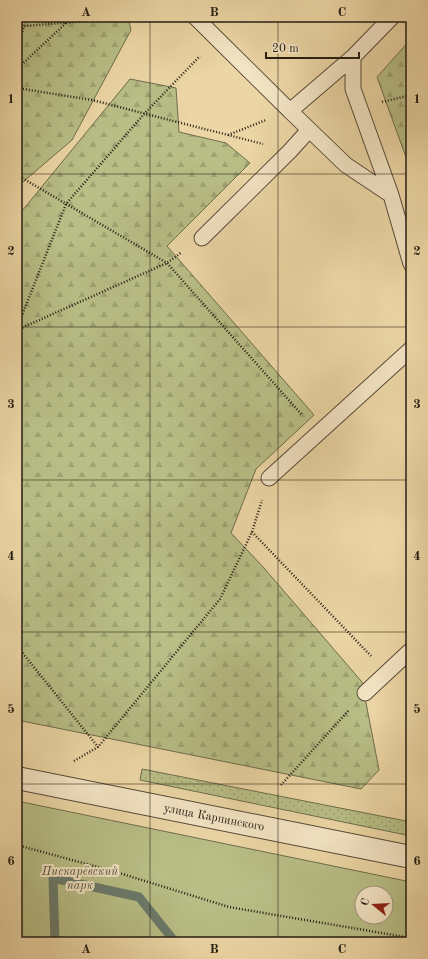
<svg xmlns="http://www.w3.org/2000/svg" width="428" height="959" font-family="'Old Standard TT',serif">
<defs>
<pattern id="grass-dots" width="8" height="8" patternUnits="userSpaceOnUse"><rect width="8" height="8" fill="#b8be86"/><path d="M2 2h.1M6 6h.1" fill="none" stroke="#9ea373" stroke-width="1.8" stroke-linecap="round"/></pattern>
<pattern id="forest-firs" width="22" height="20" patternUnits="userSpaceOnUse"><rect width="22" height="20" fill="#b8be86"/><path d="M5 1l3.5 6h-7zM16 11l3.5 6h-7z" fill="#9ea373"/></pattern>
</defs>
<rect width="100%" height="100%" fill="#ecd6a5"/>
<filter id="stains"><feTurbulence type="fractalNoise" baseFrequency=".005" numOctaves="4"/><feColorMatrix values="0 0 0 0 .2 0 0 0 0 .09 0 0 0 0 .02 0 0 0 .5 -.17"/></filter>
<radialGradient id="worn" r=".72"><stop offset=".6" stop-color="#630" stop-opacity="0"/><stop offset="1" stop-color="#630" stop-opacity=".3"/></radialGradient>
<!-- grass -->
<path fill="url(#grass-dots)" stroke="#6e6d4c" d="M142,769L411,822V836L140,780Z"/>
<!-- forest -->
<path fill="url(#forest-firs)" stroke="#6e6d4c" d="M17,17H128L131,30L72,140L17,187Z
M411,39V171L377,77Z
M130,79L176,88L179,132L226,143L250,163L167,246L314,415L256,469L231,533L264,568L362,682L379,770L361,789L17,720V217Z"/>
<!-- park -->
<path fill="#b8be86" stroke="#6e6d4c" fill-rule="evenodd" d="M17,801L411,882V942H17ZM362,893H386V917H362Z"/>
<g fill="none" stroke-linecap="round" stroke-linejoin="round">
<!-- stream -->
<path stroke="#6a7a6b" stroke-width="9" d="M55,942L53,878L139,897L175,942"/>
<defs>
<path id="service" d="M195,17L290,111L353,57
M392,17L353,57V89L391,195L411,264
M290,111L346,165L391,195
M202,238L290,151L309,130
M269,478L411,349
M365,693L411,650"/>
<path id="minor" d="M17,778L411,857"/>
</defs>
<!-- service casing -->
<use href="#service" stroke="#564a38" stroke-width="17"/>
<!-- minor casing -->
<use href="#minor" stroke="#564a38" stroke-width="24"/>
<!-- path -->
<path stroke="#241c13" stroke-width="2.5" stroke-dasharray="1 2" stroke-linecap="butt" d="M17,31L24,26L137,17
M17,52L26,17
M17,69L66,23
M17,88L92,100L263,144
M382,102L411,95
M228,135L266,120
M17,175L167,263L302,415
M17,328L66,204L144,114L200,56
M17,330L167,263L182,252
M252,532L371,656
M17,646L98,747
M74,761L98,747L220,599L252,532L262,500
M281,785L349,710
M17,845L116,872L229,907L411,938"/>
<!-- service -->
<use href="#service" stroke="#f3e4c4" stroke-width="15"/>
<!-- minor -->
<use href="#minor" stroke="#f3e4c4" stroke-width="22"/>
</g>
<!-- grid -->
<path fill="none" stroke="#241c13" stroke-width="1" stroke-opacity="0.55" d="M150,17V942M278,17V942M17,174H411M17,327H411M17,480H411M17,632H411M17,784H411"/>
<g text-anchor="middle" dominant-baseline="central" stroke-width="4" stroke-linejoin="round" paint-order="stroke">
<!-- street labels -->
<g font-size="12" fill="#241c13" stroke="#f3e4c4">
<text transform="translate(214 818) rotate(11)">улица Карпинского</text>
</g>
<!-- park labels -->
<g font-size="12" font-style="italic" fill="#504d36" stroke="#f3e4c4">
<text x="80" y="872">Пискарёвский<tspan x="80" dy="14">парк</tspan></text>
</g>
</g>
<!-- margin -->
<rect width="428" height="959" fill="none" stroke="#ecd6a5" stroke-width="44"/>
<!-- north arrow -->
<g transform="translate(374 905) rotate(288)"><circle r="19" fill="#f3e4c4" stroke="#a0947d"/>
<path d="M0-3L7 15L0 10L-7 15Z" fill="#8f2418"/>
<text y="-6" font-size="11" font-weight="bold" text-anchor="middle" fill="#241c13">С</text>
</g>
<!-- scale -->
<path d="M266 52v6h93v-6" fill="none" stroke="#241c13" stroke-width="2"/>
<text x="272" y="52" font-size="12" fill="#241c13" stroke="#f3e4c4" stroke-width="3" paint-order="stroke">20 m</text>
<rect x="22" y="22" width="384" height="915" fill="none" stroke="#241c13" stroke-width="1.5"/>
<g font-size="13" text-anchor="middle" font-weight="bold" fill="#241c13">
<text x="86" y="16">A</text>
<text x="214" y="16">B</text>
<text x="342" y="16">C</text>
<text x="11" y="103">1</text>
<text x="417" y="103">1</text>
<text x="11" y="255">2</text>
<text x="417" y="255">2</text>
<text x="11" y="408">3</text>
<text x="417" y="408">3</text>
<text x="11" y="560">4</text>
<text x="417" y="560">4</text>
<text x="11" y="713">5</text>
<text x="417" y="713">5</text>
<text x="11" y="865">6</text>
<text x="417" y="865">6</text>
<text x="86" y="953">A</text>
<text x="214" y="953">B</text>
<text x="342" y="953">C</text>
</g>
<rect width="100%" height="100%" filter="url(#stains)"/>
<rect width="100%" height="100%" fill="url(#worn)"/>
</svg>
